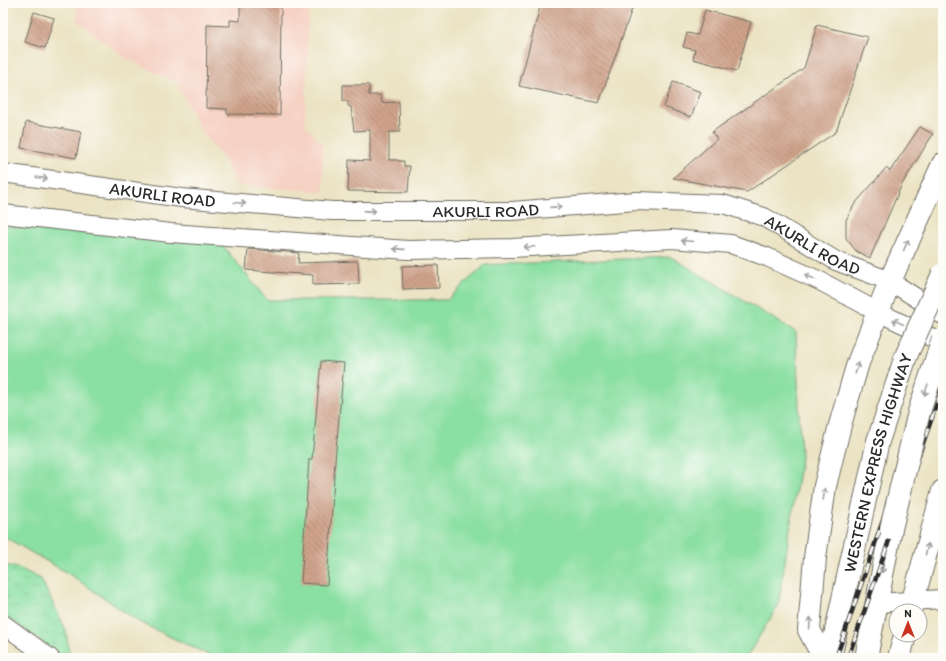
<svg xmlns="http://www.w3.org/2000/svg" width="946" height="661" font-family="Itim,sans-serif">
<defs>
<pattern id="park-crowns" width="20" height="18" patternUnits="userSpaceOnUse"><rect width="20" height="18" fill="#8adfa2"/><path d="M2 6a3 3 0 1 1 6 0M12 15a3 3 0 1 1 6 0" fill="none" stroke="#77c08c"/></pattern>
<pattern id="building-back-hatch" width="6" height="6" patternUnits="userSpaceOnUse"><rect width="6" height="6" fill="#d0a38b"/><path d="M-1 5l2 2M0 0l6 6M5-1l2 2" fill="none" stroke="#a98572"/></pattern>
</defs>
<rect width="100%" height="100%" fill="#fdfcf7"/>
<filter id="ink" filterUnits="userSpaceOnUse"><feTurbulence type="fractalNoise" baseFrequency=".025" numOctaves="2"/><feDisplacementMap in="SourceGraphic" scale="8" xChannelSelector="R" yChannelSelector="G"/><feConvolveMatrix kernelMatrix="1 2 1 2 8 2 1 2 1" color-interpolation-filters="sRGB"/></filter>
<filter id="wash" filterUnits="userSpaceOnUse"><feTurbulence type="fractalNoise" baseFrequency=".012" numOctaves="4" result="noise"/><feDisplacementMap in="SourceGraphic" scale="16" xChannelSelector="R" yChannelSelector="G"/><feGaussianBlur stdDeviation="0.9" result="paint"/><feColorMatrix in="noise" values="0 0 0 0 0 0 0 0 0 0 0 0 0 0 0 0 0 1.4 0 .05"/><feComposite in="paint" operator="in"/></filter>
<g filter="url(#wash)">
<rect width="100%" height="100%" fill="#ebe3c3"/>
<!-- built -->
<path fill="#f6d2c4" d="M78,3H309L305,125L322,143L324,192L236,185L225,161L200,129L177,83L126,58L76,20Z"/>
<!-- grass -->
<path fill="#8adfa2" stroke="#5a8566" d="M3,226L220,242L267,300H447L485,265L671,257L796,332L801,458L778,606L746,658H215L139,622L69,574L3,536Z"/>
<!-- park -->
<path fill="url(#park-crowns)" stroke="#5a8566" d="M3,565L19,568L41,579L66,630L70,658H65L3,614Z"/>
<g id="blocks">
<!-- building -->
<path fill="url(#building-back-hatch)" d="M240,3H281L280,115L227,114V109L206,108L207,25L230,26V20L240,21Z
M541,3H634L599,103L519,86Z
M705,10L751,22L737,71L693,59L695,50L683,47L687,33L698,35Z
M34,12L54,18L45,48L25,42Z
M817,25L868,37L836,132L747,192L673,178L717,139L712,132L804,68Z
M673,82L701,92L691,117L664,107Z
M343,85H369V95H380L382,103L399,102L400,132H389V160H398V161H404V166H410L408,192L348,191L349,160L370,161V130L354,131L351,107L348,106V101H343Z
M26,122L81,132L76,158L21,148Z
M920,127L933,134L902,184L870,258L856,251L846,238V220L854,205L886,168L890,171Z
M248,249L299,253L298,263L358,261L359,284L313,285V275L246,270Z
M438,265L439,288L403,289L402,266Z
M321,361L344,363L335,461L327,585L301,583L309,459H312Z"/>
</g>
</g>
<g filter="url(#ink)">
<use href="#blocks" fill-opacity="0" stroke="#6e6b60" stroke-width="1"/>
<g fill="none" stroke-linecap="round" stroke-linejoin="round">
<defs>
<g id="minor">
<path id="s1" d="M3,173L182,198L332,211H512L636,201L723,204L764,217L836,261L890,281L943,315"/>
<path d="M3,214L171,233L408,250L512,248L672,239L731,244L767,257L820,281L878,312L943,343"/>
<path d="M876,603L943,599"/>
<path d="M3,624L50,658"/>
</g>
<path id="major" d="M910,611L943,491
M824,658L809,630L815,558L825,486L840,425L858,363L890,281L943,164
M899,658L905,635"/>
<path id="highway" d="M830,658L847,581
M866,658L891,529"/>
</defs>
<!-- minor casing -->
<use href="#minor" stroke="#6e6b60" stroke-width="20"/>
<!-- major casing -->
<use href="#major" stroke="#6e6b60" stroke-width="24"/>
<!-- highway casing -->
<use href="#highway" stroke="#6e6b60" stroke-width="24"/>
<!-- minor -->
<use href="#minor" stroke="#fff" stroke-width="18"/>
<!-- major -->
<use href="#major" stroke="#fff" stroke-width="22"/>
<!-- highway -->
<use href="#highway" stroke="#fff" stroke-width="22"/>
<defs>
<path id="rail" d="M836,658L924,400L943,353
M848,658L943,386"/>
</defs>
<!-- rail casing -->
<use href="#rail" stroke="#2b2b2b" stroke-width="4.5"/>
<!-- rail -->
<use href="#rail" stroke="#fdfcf7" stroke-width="3" stroke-dasharray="9" stroke-linecap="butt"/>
<defs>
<g id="highway-bridge">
<path d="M891,529L919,412L943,339"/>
<path id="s2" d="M847,581L878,441L906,356L943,274"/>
</g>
</defs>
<!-- highway-bridge casing -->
<use href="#highway-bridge" stroke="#6e6b60" stroke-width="24" stroke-linecap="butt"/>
<!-- highway-bridge -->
<use href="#highway-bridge" stroke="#fff" stroke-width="22"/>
</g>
<!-- one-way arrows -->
<defs><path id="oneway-shaft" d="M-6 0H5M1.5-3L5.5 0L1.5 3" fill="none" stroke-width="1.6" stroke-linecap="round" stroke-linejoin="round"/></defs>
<g stroke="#a0a0a0">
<use href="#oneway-shaft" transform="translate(42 178) rotate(8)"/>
<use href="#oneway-shaft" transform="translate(240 203) rotate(5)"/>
<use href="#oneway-shaft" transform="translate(556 207) rotate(-4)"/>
<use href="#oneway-shaft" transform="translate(370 211) rotate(1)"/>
<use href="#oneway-shaft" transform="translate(687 241) rotate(-175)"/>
<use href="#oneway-shaft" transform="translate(906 245) rotate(-66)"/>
<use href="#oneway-shaft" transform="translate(529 247) rotate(177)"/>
<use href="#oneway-shaft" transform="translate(399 249) rotate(-176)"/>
<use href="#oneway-shaft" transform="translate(810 277) rotate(-156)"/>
<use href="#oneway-shaft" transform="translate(898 322) rotate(-155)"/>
<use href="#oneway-shaft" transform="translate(857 368) rotate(-73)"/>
<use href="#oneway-shaft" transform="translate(926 390) rotate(108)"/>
<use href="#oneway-shaft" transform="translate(824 494) rotate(-82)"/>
<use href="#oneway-shaft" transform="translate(927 549) rotate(-75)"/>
<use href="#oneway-shaft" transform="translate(883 567) rotate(101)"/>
<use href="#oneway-shaft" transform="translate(810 623) rotate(-85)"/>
</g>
</g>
<g text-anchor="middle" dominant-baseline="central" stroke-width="3" stroke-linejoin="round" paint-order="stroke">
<!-- street labels -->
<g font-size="17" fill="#2b2b2b" stroke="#fdfcf7">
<text stroke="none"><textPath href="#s1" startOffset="161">AKURLI ROAD</textPath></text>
<text stroke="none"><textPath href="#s1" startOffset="485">AKURLI ROAD</textPath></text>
<text stroke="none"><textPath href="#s1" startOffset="822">AKURLI ROAD</textPath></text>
<text stroke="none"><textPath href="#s2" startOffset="122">WESTERN EXPRESS HIGHWAY</textPath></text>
</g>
</g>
<!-- margin -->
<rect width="946" height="661" fill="none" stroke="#fdfcf7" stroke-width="16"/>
<!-- north arrow -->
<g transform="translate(908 623)"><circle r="19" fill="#fdfcf7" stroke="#a9a8a5"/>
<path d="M0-3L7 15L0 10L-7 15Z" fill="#c8321e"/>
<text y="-6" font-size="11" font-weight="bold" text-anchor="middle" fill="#2b2b2b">N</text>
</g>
</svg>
